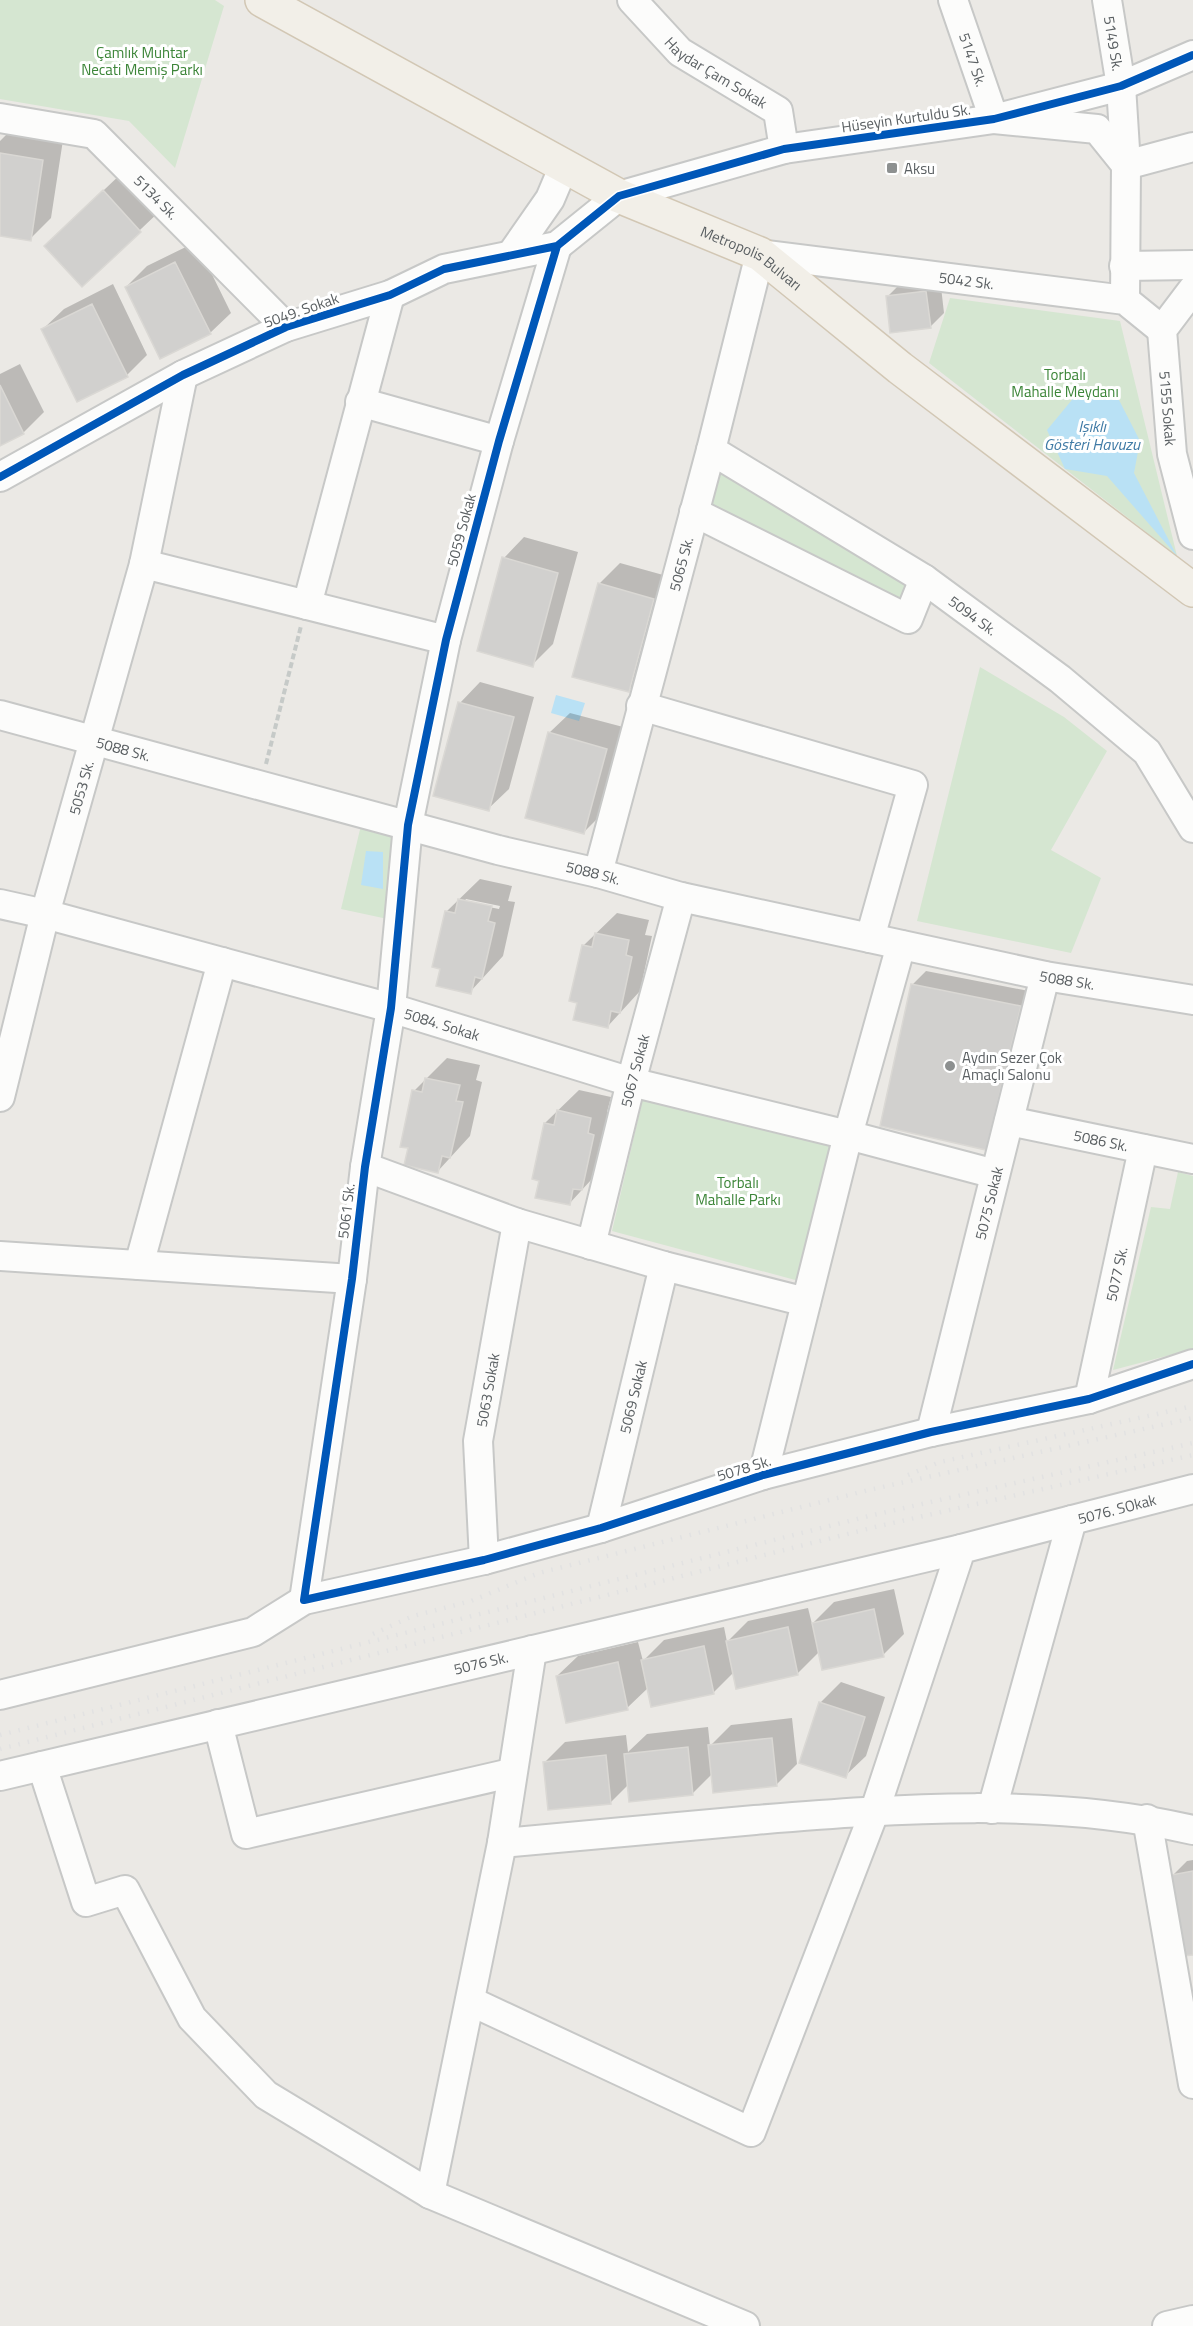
<svg xmlns="http://www.w3.org/2000/svg" width="1193" height="2326" font-family="'Titillium Web',sans-serif">
<rect width="100%" height="100%" fill="#ebe9e5"/>
<!-- green -->
<path fill="#d5e6d1" d="M0,0H215L224,6L175,168L129,121L0,99Z
M950,298L1120,321L1177,556L929,363Z
M720,469L910,582L899,602L709,513Z
M980,667L1064,717L1107,751L1051,850L1101,878L1071,953L917,921Z
M363,817L408,825L397,921L341,909Z
M644,1093L831,1140L799,1281L612,1231Z
M1178,1172L1193,1176V1349L1113,1370L1151,1207L1170,1209Z"/>
<!-- water -->
<path fill="#b9e1f5" d="M1076,395L1119,400L1140,441L1134,473L1177,556L1107,476L1065,469L1047,430Z
M556,695L585,703L579,721L551,713Z
M366,851L383,852V889L361,885Z"/>
<!-- shadow -->
<path fill="#0003" fill-rule="evenodd" d="M10,131L63,140L51,218L30,239L0,234V141Z
M124,171L161,210L82,285L66,226Z
M196,242L231,313L210,333L126,287L147,266Z
M940,278L944,313L930,327L887,297L902,282Z
M113,284L147,355L127,375L43,329L64,309Z
M20,364L44,412L23,433L0,444V374Z
M524,537L578,552L553,644L532,665L504,558Z
M620,563L674,578L649,670L628,691L599,584Z
M480,682L534,697L509,789L488,809L460,703Z
M570,713L627,728L604,812L584,832L549,733Z
M480,879L512,886L508,901L515,902L503,956L470,992L441,968L446,912ZM466,899L500,906L499,909L464,902Z
M617,913L649,920L645,935L652,936L640,991L608,1026L579,1002L583,946Z
M926,971L1034,992L1000,1134L986,1148L912,985Z
M447,1058L480,1065L476,1080L482,1082L470,1136L438,1171L409,1147L414,1091Z
M579,1090L611,1097L607,1112L614,1114L602,1168L569,1204L541,1179L545,1123Z
M894,1589L904,1634L883,1655L819,1652L797,1674L734,1672L713,1693L649,1687L627,1708L557,1676L578,1656L638,1642L643,1661L664,1640L724,1627L727,1642L748,1621L808,1608L812,1624L834,1602Z
M841,1682L885,1697L866,1756L845,1776L820,1703Z
M792,1718L797,1764L776,1785L713,1773L692,1794L629,1784L611,1802L544,1763L565,1742L626,1735L628,1752L647,1734L708,1727L710,1746L731,1725Z
M1193,1860V1953L1173,1875L1187,1861Z"/>
<!-- building -->
<path fill="#d1d0ce" stroke="#dad8d4" stroke-width="1.5" d="M0,153L43,160L31,241L0,236Z
M103,190L141,232L82,287L44,246Z
M175,262L211,334L160,359L125,287Z
M926,291L931,328L890,333L886,296Z
M92,304L128,377L77,402L41,329Z
M0,385L24,434L0,446Z
M502,557L558,573L533,667L477,651Z
M598,583L654,599L629,692L572,677Z
M458,702L514,717L489,811L433,796Z
M548,732L607,749L584,834L525,818Z
M458,899L492,906L488,921L495,923L482,979L475,977L471,994L436,986L440,969L432,967L445,911L455,913Z
M595,933L629,940L626,955L632,957L620,1013L611,1011L608,1028L573,1020L577,1003L569,1001L582,945L592,947Z
M911,984L1021,1006L986,1150L880,1126Z
M425,1078L460,1085L456,1101L463,1102L450,1158L442,1156L438,1173L404,1165L408,1148L400,1147L412,1090L422,1092Z
M557,1110L591,1118L588,1133L594,1135L582,1190L573,1189L570,1205L535,1198L539,1181L532,1179L544,1123L554,1125Z
M874,1609L884,1657L822,1670L812,1623Z
M788,1627L798,1675L736,1689L726,1641Z
M704,1646L714,1694L651,1707L641,1660Z
M618,1662L628,1710L566,1723L556,1676Z
M819,1702L865,1717L846,1778L799,1763Z
M772,1738L777,1786L713,1793L708,1745Z
M688,1747L693,1795L629,1802L624,1754Z
M606,1755L611,1804L548,1810L543,1762Z
M1193,1871V1955L1183,1956L1171,1875Z"/>
<g fill="none" stroke-linecap="round" stroke-linejoin="round">
<defs>
<g id="minor">
<path id="s1" d="M632,0L680,52L778,111L784,149"/>
<path id="s2" d="M953,0L994,119L1097,129L1126,165L1193,147"/>
<path id="s3" d="M1107,0L1121,86L1126,165L1125,300"/>
<path id="s4" d="M0,118L94,134L286,327"/>
<path d="M511,255L550,199L564,166"/>
<path d="M1124,266L1193,265"/>
<path id="s5" d="M1193,289L1162,330L1172,454L1193,535"/>
<path d="M360,402L499,441"/>
<path id="s6" d="M711,450L924,579L1060,679L1147,752L1193,828"/>
<path d="M0,477L183,375L286,327L390,295L444,269L557,246L619,196L784,149L994,119L1121,86L1193,55"/>
<path d="M694,512L908,619L924,579"/>
<path d="M144,564L446,640"/>
<path d="M307,605L390,295"/>
<path d="M641,706L913,785L870,938"/>
<path id="s7" d="M0,715L498,850L598,873L681,897L1045,976L1193,1000"/>
<path id="s8" d="M598,873L711,450L760,254L1125,300L1162,330"/>
<path id="s9" d="M0,904L45,914L391,1008L631,1082L848,1135L995,1174"/>
<path id="s10" d="M0,1097L45,914L144,564L183,375"/>
<path id="s11" d="M1009,1121L1193,1159"/>
<path d="M365,1167L517,1223L664,1266L806,1302"/>
<path id="s12" d="M591,1245L631,1082L681,897"/>
<path d="M0,1256L352,1279"/>
<path d="M139,1265L222,962"/>
<path id="s13" d="M1089,1399L1143,1149"/>
<path id="s14" d="M931,1432L1045,976"/>
<path d="M763,1475L848,1135L901,945"/>
<path id="s15" d="M601,1528L664,1266"/>
<path id="s16" d="M484,1560L478,1441L517,1223"/>
<path d="M304,1600L352,1279L365,1167L391,1008L408,825L446,640L499,441L557,246"/>
<path d="M0,1695L253,1632L304,1600L484,1560L601,1528L763,1475L931,1432L1089,1399L1193,1364"/>
<path d="M218,1724L246,1834L511,1773"/>
<path d="M42,1766L86,1902L125,1890L192,2018L266,2095L430,2194L745,2326"/>
<path id="s17" d="M0,1776L961,1549"/>
<path id="s18" d="M992,1809L1072,1520L1193,1489"/>
<path d="M1147,1819L1193,2084"/>
<path d="M502,1843C586,1835 671,1828 755,1820C900,1808 1050,1797 1193,1830"/>
<path d="M470,2001L751,2132L875,1810L961,1549L1072,1520"/>
<path d="M430,2194L502,1843L532,1650"/>
<path d="M1167,2326L1193,2320"/>
</g>
<g id="major">
<path id="s19" d="M262,0L619,196L760,254L900,368L1193,590"/>
</g>
</defs>
<!-- minor casing -->
<use href="#minor" stroke="#c7c8c7" stroke-width="32"/>
<!-- major casing -->
<use href="#major" stroke="#d2c7b4" stroke-width="36"/>
<!-- path -->
<path stroke="#c6cac8" stroke-width="4" stroke-dasharray="6 3" stroke-linecap="butt" d="M266,764L301,626"/>
<!-- minor -->
<use href="#minor" stroke="#fcfcfb" stroke-width="28"/>
<!-- major -->
<use href="#major" stroke="#f2efe8" stroke-width="33"/>
<!-- rail -->
<path stroke="#e2e2e2" stroke-width="4.5" stroke-dasharray="1.5 8" stroke-linecap="butt" d="M908,1475L940,1462L1193,1406
M373,1634L413,1616L471,1601L539,1573L869,1490L1193,1418
M0,1735L873,1515L1193,1443
M0,1749L875,1527L1193,1455"/>
<defs>
<path id="cycleway" d="M557,246L499,441L446,640L408,825L391,1008L365,1167L352,1279L304,1600L484,1560L601,1528L763,1475L931,1432L1089,1399L1193,1364
M0,477L183,375L286,327L390,295L444,269L557,246L619,196L784,149L994,119L1121,86L1193,55"/>
</defs>
<!-- cycleway casing -->
<use href="#cycleway" stroke="#fff" stroke-width="11"/>
<!-- cycleway -->
<use href="#cycleway" stroke="#0057b8" stroke-width="8"/>
</g>
<!-- markers -->
<g fill="#8d9090" stroke="#fff" stroke-width="2">
<rect x="886" y="162" width="12" height="12" rx="3"/>
<circle cx="950" cy="1066" r="6"/>
</g>
<g text-anchor="middle" dominant-baseline="central" stroke-width="6" stroke-linejoin="round" paint-order="stroke">
<!-- street labels -->
<g font-size="15" fill="#5b6063" stroke="#fff">
<text stroke="none"><textPath href="#s3" startOffset="44">5149 Sk.</textPath></text>
<text stroke="none"><textPath href="#s2" startOffset="63">5147 Sk.</textPath></text>
<text stroke="none"><textPath href="#s1" startOffset="112">Haydar Çam Sokak</textPath></text>
<text transform="translate(906 118) rotate(-8)">Hüseyin Kurtuldu Sk.</text>
<text stroke="none"><textPath href="#s4" startOffset="184">5134 Sk.</textPath></text>
<text stroke="none"><textPath href="#s19" startOffset="554">Metropolis Bulvarı</textPath></text>
<text stroke="none"><textPath href="#s8" startOffset="848">5042 Sk.</textPath></text>
<text transform="translate(301 310) rotate(-19)">5049. Sokak</text>
<text stroke="none"><textPath href="#s5" startOffset="130">5155 Sokak</textPath></text>
<text transform="translate(461 530) rotate(-75)">5059 Sokak</text>
<text stroke="none"><textPath href="#s8" startOffset="320">5065 Sk.</textPath></text>
<text stroke="none"><textPath href="#s6" startOffset="310">5094 Sk.</textPath></text>
<text stroke="none"><textPath href="#s7" startOffset="128">5088 Sk.</textPath></text>
<text stroke="none"><textPath href="#s10" startOffset="320">5053 Sk.</textPath></text>
<text stroke="none"><textPath href="#s7" startOffset="614">5088 Sk.</textPath></text>
<text stroke="none"><textPath href="#s7" startOffset="1100">5088 Sk.</textPath></text>
<text stroke="none"><textPath href="#s9" startOffset="458">5084. Sokak</textPath></text>
<text stroke="none"><textPath href="#s12" startOffset="180">5067 Sokak</textPath></text>
<text stroke="none"><textPath href="#s11" startOffset="94">5086 Sk.</textPath></text>
<text stroke="none"><textPath href="#s14" startOffset="236">5075 Sokak</textPath></text>
<text transform="translate(346 1211) rotate(-83)">5061 Sk.</text>
<text stroke="none"><textPath href="#s13" startOffset="128">5077 Sk.</textPath></text>
<text stroke="none"><textPath href="#s16" startOffset="171">5063 Sokak</textPath></text>
<text stroke="none"><textPath href="#s15" startOffset="135">5069 Sokak</textPath></text>
<text transform="translate(744 1468) rotate(-17)">5078 Sk.</text>
<text stroke="none"><textPath href="#s18" startOffset="346">5076. SOkak</textPath></text>
<text stroke="none"><textPath href="#s17" startOffset="494">5076 Sk.</textPath></text>
</g>
<!-- park labels -->
<g font-size="15" fill="#3c8538" stroke="#fff">
<text x="142" y="52">Çamlık Muhtar<tspan x="142" dy="17">Necati Memiş Parkı</tspan></text>
<text x="1065" y="374">Torbalı<tspan x="1065" dy="17">Mahalle Meydanı</tspan></text>
<text x="738" y="1182">Torbalı<tspan x="738" dy="17">Mahalle Parkı</tspan></text>
</g>
<!-- poi labels -->
<g font-size="15" fill="#5b6063" stroke="#fff" text-anchor="start">
<text x="904" y="168">Aksu</text>
<text x="962" y="1057">Aydın Sezer Çok<tspan x="962" dy="17">Amaçlı Salonu</tspan></text>
</g>
<!-- water labels -->
<g font-size="16" font-style="italic" fill="#3f7aa5" stroke="#fff">
<text x="1092" y="426">Işıklı<tspan x="1092" dy="18">Gösteri Havuzu</tspan></text>
</g>
</g>
</svg>
